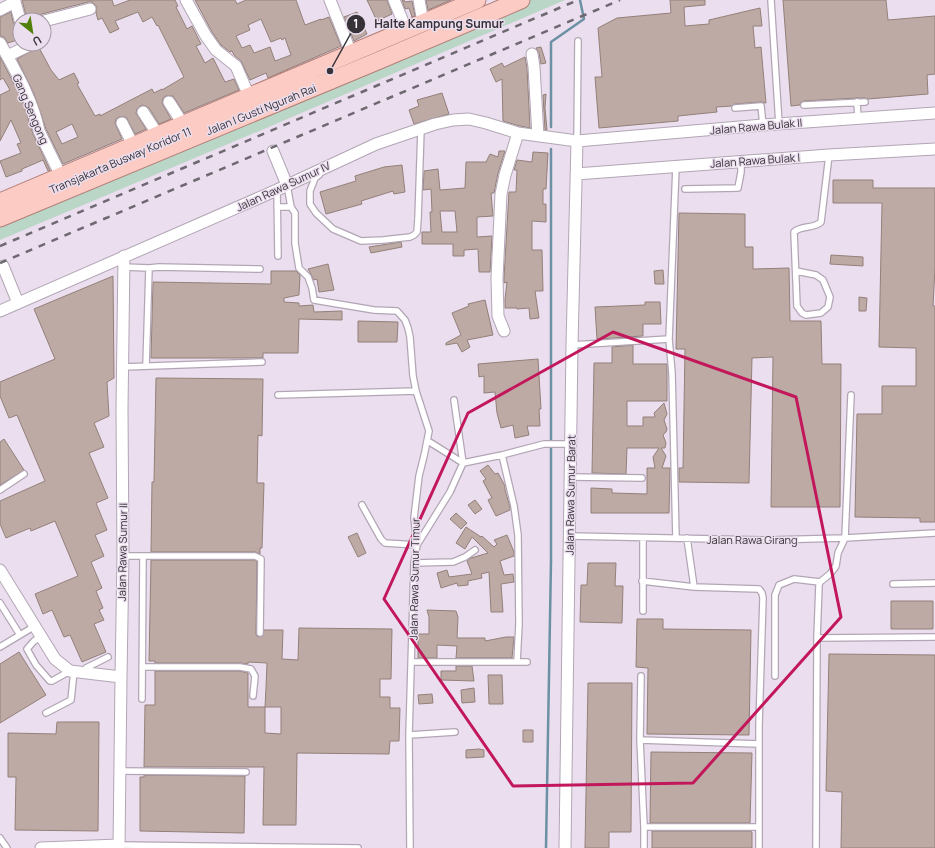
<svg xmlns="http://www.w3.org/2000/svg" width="935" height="848" font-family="Manrope,sans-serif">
<rect width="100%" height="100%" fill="#ebdeee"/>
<!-- green -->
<path fill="#b9d6c6" d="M522,0H565L264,129L0,240V218Z"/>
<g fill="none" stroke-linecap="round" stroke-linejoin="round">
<!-- stream -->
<path stroke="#6d91a4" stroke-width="2.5" d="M551,127V42L584,19L580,0
M546,848L551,561V149"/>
</g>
<!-- building -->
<path fill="#beaaa4" stroke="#93807a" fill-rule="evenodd" d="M22,0H112L114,6L130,0H175L178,6L176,7L187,29L192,26L201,44L196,46L205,63L213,58L225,82L234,79L239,90L184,113L173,96H166L163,98L162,103L171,119L159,124L149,108L143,105L140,106L137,109L136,113L146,129L135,134L126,117H119L116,119L115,123L122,139L63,164L46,129L34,94L17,59L31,51L33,48L32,44H37L51,70L59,80L74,73L79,83L77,84L95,116L100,114V116L152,89L154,93L162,89V90L184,77L158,25L157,26L152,17L143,22L138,12L115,21L119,29L110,33L102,18L98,20L96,13L97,7L92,2H88L42,14L39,16L37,20H27ZM72,124L78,137L62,144L56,132Z
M195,0H235L237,4L246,0H296L305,25L321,19V20L329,17L341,46L268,78L266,73L250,80L241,61L234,55L232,51L230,52L221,45L212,32ZM261,19L271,42L281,38L282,40L285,38L291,55L275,61L270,47L254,53L250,45L242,48L236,36L250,30L248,25Z
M367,0H387L392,14L377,21Z
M402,0H404L405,2L412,1L415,16L412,17L409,8L405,9Z
M426,0H451L428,10Z
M670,0H705V5L684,7L685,26L709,24V20L760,8L762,26H753L755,48L761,47L766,103L761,102L735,104L732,106L716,107L717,112L678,116V121L599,128L595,77H602L598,28L617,18L671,13Z
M783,0H886L888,20L935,16V74L927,75L928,94L868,99L865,98H857L804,101L801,102L800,105L791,106Z
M11,12L13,22L15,25L19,27L20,39L8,43L4,37L0,36V17Z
M357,12L367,34L354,41L344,17Z
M541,47L546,63L541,64L539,53L536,48Z
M0,57L22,99L33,134L50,170L48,171L43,160L22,169V171L6,177L0,161L21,153L17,144L21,143L11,120L0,141V95L10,90L3,78L0,80Z
M525,57L527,68L530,128L520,126L503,121L502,79L496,82L490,69L502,63L504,67Z
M442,93L449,114L414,124L409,110L419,106L417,100Z
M546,94L545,108L547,130H545L543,95Z
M499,151H505L498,173L494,193H491L493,216L477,217V237L492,236L490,272H479L478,249L464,250V256H453V244H422V232H431L430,212H432L431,189L423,190L424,171L438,169L440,190L465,188L466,162H486L490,154L498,157ZM440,211H455L457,232H442Z
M533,152L548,153L546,189H543V204H546V222L532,221V250H542L543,291H535L539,318L530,319L529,308L517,309V308H505V299L507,282L504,283V278L509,192H516L517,170H514L517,160L532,162Z
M402,165L405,192L394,194L393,191L361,201L362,204L326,214L320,192L356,181L355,176L384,167Z
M833,180H873V188H935V268L933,306H935V522H920V518L855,517L857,414H882V386H916V348L879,347L882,203H833Z
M679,213L745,214V247H753V269L789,268L790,321H821L822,364H841L840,507H771L773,357L752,358L749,483L679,482V468H683L685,349H676Z
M401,242L402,247L371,253L369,247Z
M831,255L863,257V266L830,264Z
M328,264L334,290L319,292L317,279L314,280L308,269Z
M663,270L664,284H655L654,271Z
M271,271H296L300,275L299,295L284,298V302L299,303V306L313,305L314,312L342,311V320L299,319L298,353H263V358H151L153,282L271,284Z
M113,276L114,378L107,382L109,416L94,423L104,447L89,453L108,498L96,503L107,530L95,535L104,556L91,562L102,588L96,591L103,608L99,610L104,620L94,624L106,652L82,662L70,635L64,637L52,610L43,614L35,594L78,576L55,521L31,531L30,528L6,538L0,524V501L45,481L17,415L9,418L0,396V382L55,359L34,309Z
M859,297L867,298L866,311H859Z
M485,300L493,335L467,340L470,347L462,352L457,343L446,345V343L461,335L452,313L469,306L468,304Z
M645,302H660L661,324H643V336L597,339L595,307L645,305Z
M358,321L398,322L397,342H358Z
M633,345V364H667V401H627V426H643V417H655L654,413L664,403L667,414L664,420L667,429L666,432L663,435L666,443L665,448H661L666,456L662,468H670L669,513H591V488L612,489V493L647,494V468H655L653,457L659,448H627L626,474L592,473L594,363H612V347Z
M538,359L541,409H539L540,426H527L529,435L515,438L513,425L501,428L497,413L495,392L484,393V376L479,377L478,364Z
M156,378L263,379L262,436L258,435L257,483H264L262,548H260V554L255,552H151L152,482H154Z
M4,439L24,470L0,485V442Z
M488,465L495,474L498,473L505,486V490L510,507V510L496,516L488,500L492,498L483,481L486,479L480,471Z
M475,500L482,509L475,514L468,505Z
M456,513L467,523L461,529L450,519Z
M466,527L481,537L482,536L494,547L497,544L494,540L507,535L514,552V556L500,561L504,575L513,574L514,582L501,584L503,612H491L489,572L481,574L482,578L468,581V585L458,586L457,583L441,588L437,573L447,570L449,577L472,574L467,561L471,558L488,553L472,537L465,549L456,543Z
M357,533L366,553L358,557L348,537Z
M151,560H254L257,562L256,635L258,637L262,636L264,630H283L282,659L298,660L299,628L392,629L391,679H380V697H390V708H400L399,741H390L389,754L297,753L296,825H263L264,767H144L145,705H155V671H240L248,673V707H265L266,688L267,663L248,662V664L240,663H155V661H149ZM265,707H281V734L265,733Z
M588,563H616L615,586H623L622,623L580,622L581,585H587Z
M891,601H933V629H891Z
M427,610L456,611L458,617L457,638H485V641L506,637H514L512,658H456L457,646L437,645V658H418V634H429V617Z
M637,619H663V629L751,630L749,735L647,734L648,668L636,667Z
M19,652L46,695L0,723V664Z
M829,654L935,655V848H841L842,792L826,791Z
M456,666H472L474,681L441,680V671H456Z
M488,675H502L503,704H489Z
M588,683H632L631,832H609V848H585Z
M474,688L475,702L462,703L461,690Z
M432,694L433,703L419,704L418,695Z
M57,722H99L98,831L15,830L16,777H8V733L56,734Z
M523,730H533V742H523Z
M479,749L484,750V757L466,758V750Z
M651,752L752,753L750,823H650Z
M144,775L245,776L244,833L140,831V777H144Z
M652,831H750L752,832V848H652Z"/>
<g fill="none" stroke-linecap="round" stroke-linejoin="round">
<defs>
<path id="lane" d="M771,0L779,124
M857,102L858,118
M804,105L865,102
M735,108L761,106L763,125
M577,141L578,41
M676,167L669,339L672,373L676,538
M319,175L315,178L310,191V204L316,213L333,229L361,241L383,240L410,237L414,235L417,232L418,219L421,129
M287,185L291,207L295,213V243L299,268L308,277L312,288L314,300L374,310L397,311L405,320L408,328L410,337L413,376L416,391L429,431L424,456L419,476L414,518L417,545L414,563L409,735L410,848
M685,189L738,188L741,172V161
M277,190L278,256
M277,207H291
M124,267L149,268
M796,271L816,275L823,280L830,297L828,307L821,313L806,315L802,313L797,306L794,232C801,225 814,229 821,222L829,155
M572,345L669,339
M146,366L149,268L159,267L260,269
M123,367L262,362
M278,395L416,391
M851,395L845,538L838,553L836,566L830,574L820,582L819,585L817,638L935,637
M428,441L463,463L454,400
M502,455L514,506L518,535L519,624L517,662
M571,477L642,478
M0,490L24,474
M362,505L381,539L385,543L417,545L450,492L463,463L502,455L544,444H571
M570,536L768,540L845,538L935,533
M643,538V611
M687,538L694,587L759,589L762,593L763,598L759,725V848
M123,556H255L261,559L260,633
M414,563L453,562L465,557L475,550
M642,581L694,587
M893,584L935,583
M0,603L20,635
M41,637L34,641L27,649L36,665L50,681H52L70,671
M0,647L35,626
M412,662H527
M142,667H240L251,669L255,676L253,696
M85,673L86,668L108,657
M641,676L640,740L644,827V848
M775,676V595L779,585L794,579L820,582
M142,699L143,556
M46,713L71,700L74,671
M409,735L455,732
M640,740L759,744
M120,771L246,772
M644,827H759
M0,838L7,848
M119,845L358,848
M816,848L817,638"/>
<path id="street" d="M186,0L206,36L216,50L236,66L249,96
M330,0L351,53
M394,0L406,29
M419,0L423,22
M15,2L20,20
M0,10L15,2V0
M44,21L90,9
M0,43C15,70 33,100 39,131L61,176
M532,54L534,67L538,136
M7,56L26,47L25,44
M169,102L183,124
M143,112L158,135
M122,123L133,145
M273,151L287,185
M576,174L829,155L935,149
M3,266L18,303
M0,311L277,190L376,144L435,124L453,120L469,119L486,123L518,133L577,141L763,125L935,113
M504,331L498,316L497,278L501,194L505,175L518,133
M0,570L55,659L70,671L121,677
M41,848L119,845
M119,848L121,677L123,556L122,409L124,256
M565,848L572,345L577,141"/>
<path id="primary" d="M0,202L477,0
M0,218L380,60L521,0"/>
</defs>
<!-- lane casing -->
<use href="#lane" stroke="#b2a6b5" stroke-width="8"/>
<!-- street casing -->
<use href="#street" stroke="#b2a6b5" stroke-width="13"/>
<!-- primary casing -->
<use href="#primary" stroke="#b47f79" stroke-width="19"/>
<!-- lane -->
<use href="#lane" stroke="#fff" stroke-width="5.5"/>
<!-- street -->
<use href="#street" stroke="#fff" stroke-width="11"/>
<!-- primary -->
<use href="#primary" stroke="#fbcbc4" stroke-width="17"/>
<!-- rail -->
<path stroke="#6e6871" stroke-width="2.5" stroke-dasharray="7 7" stroke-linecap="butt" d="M0,246L578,0
M0,263L620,0"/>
</g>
<!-- marked area -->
<path fill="none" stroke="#c2185b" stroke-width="3" stroke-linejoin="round" d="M613,332L796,397L841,617L693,783L513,786L384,599L468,413Z"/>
<g text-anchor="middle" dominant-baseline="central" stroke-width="3" stroke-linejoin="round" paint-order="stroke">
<!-- street labels -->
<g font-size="11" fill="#363238" stroke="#ebdeee">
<text transform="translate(31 109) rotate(67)">Gang Sengong</text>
<text transform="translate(261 109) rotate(-22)">Jalan I Gusti Ngurah Rai</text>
<text transform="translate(756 126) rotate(-5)">Jalan Rawa Bulak II</text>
<text transform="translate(120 160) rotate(-23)">Transjakarta Busway Koridor 11</text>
<text transform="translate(755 160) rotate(-4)">Jalan Rawa Bulak I</text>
<text transform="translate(283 186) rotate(-25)">Jalan Rawa Sumur IV</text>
<text transform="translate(570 495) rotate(-89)">Jalan Rawa Sumur Barat</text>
<text x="752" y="539">Jalan Rawa Girang</text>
<text transform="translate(122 552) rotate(-89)">Jalan Rawa Sumur II</text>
<text transform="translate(414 579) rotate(-89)">Jalan Rawa Sumur Timur</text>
</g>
</g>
<!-- callouts -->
<path fill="none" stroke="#363238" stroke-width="1.5" d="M330 71L356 24"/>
<g fill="#363238" stroke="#ebdeee" stroke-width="1.5">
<circle cx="330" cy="71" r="4"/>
<circle cx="356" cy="24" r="10"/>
</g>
<g font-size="12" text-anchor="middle" font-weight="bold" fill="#fff">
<text x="356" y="28">1</text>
</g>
<g font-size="12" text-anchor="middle" font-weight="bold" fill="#363238" stroke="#ebdeee" stroke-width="3" stroke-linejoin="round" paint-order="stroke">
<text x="439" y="28">Halte Kampung Sumur</text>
</g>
<!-- north arrow -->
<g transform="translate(32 32) rotate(150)"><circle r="19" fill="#ebdeee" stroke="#a399a5"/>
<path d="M0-3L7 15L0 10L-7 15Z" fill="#507f0a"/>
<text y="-6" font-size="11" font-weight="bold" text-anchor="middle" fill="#363238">U</text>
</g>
</svg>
